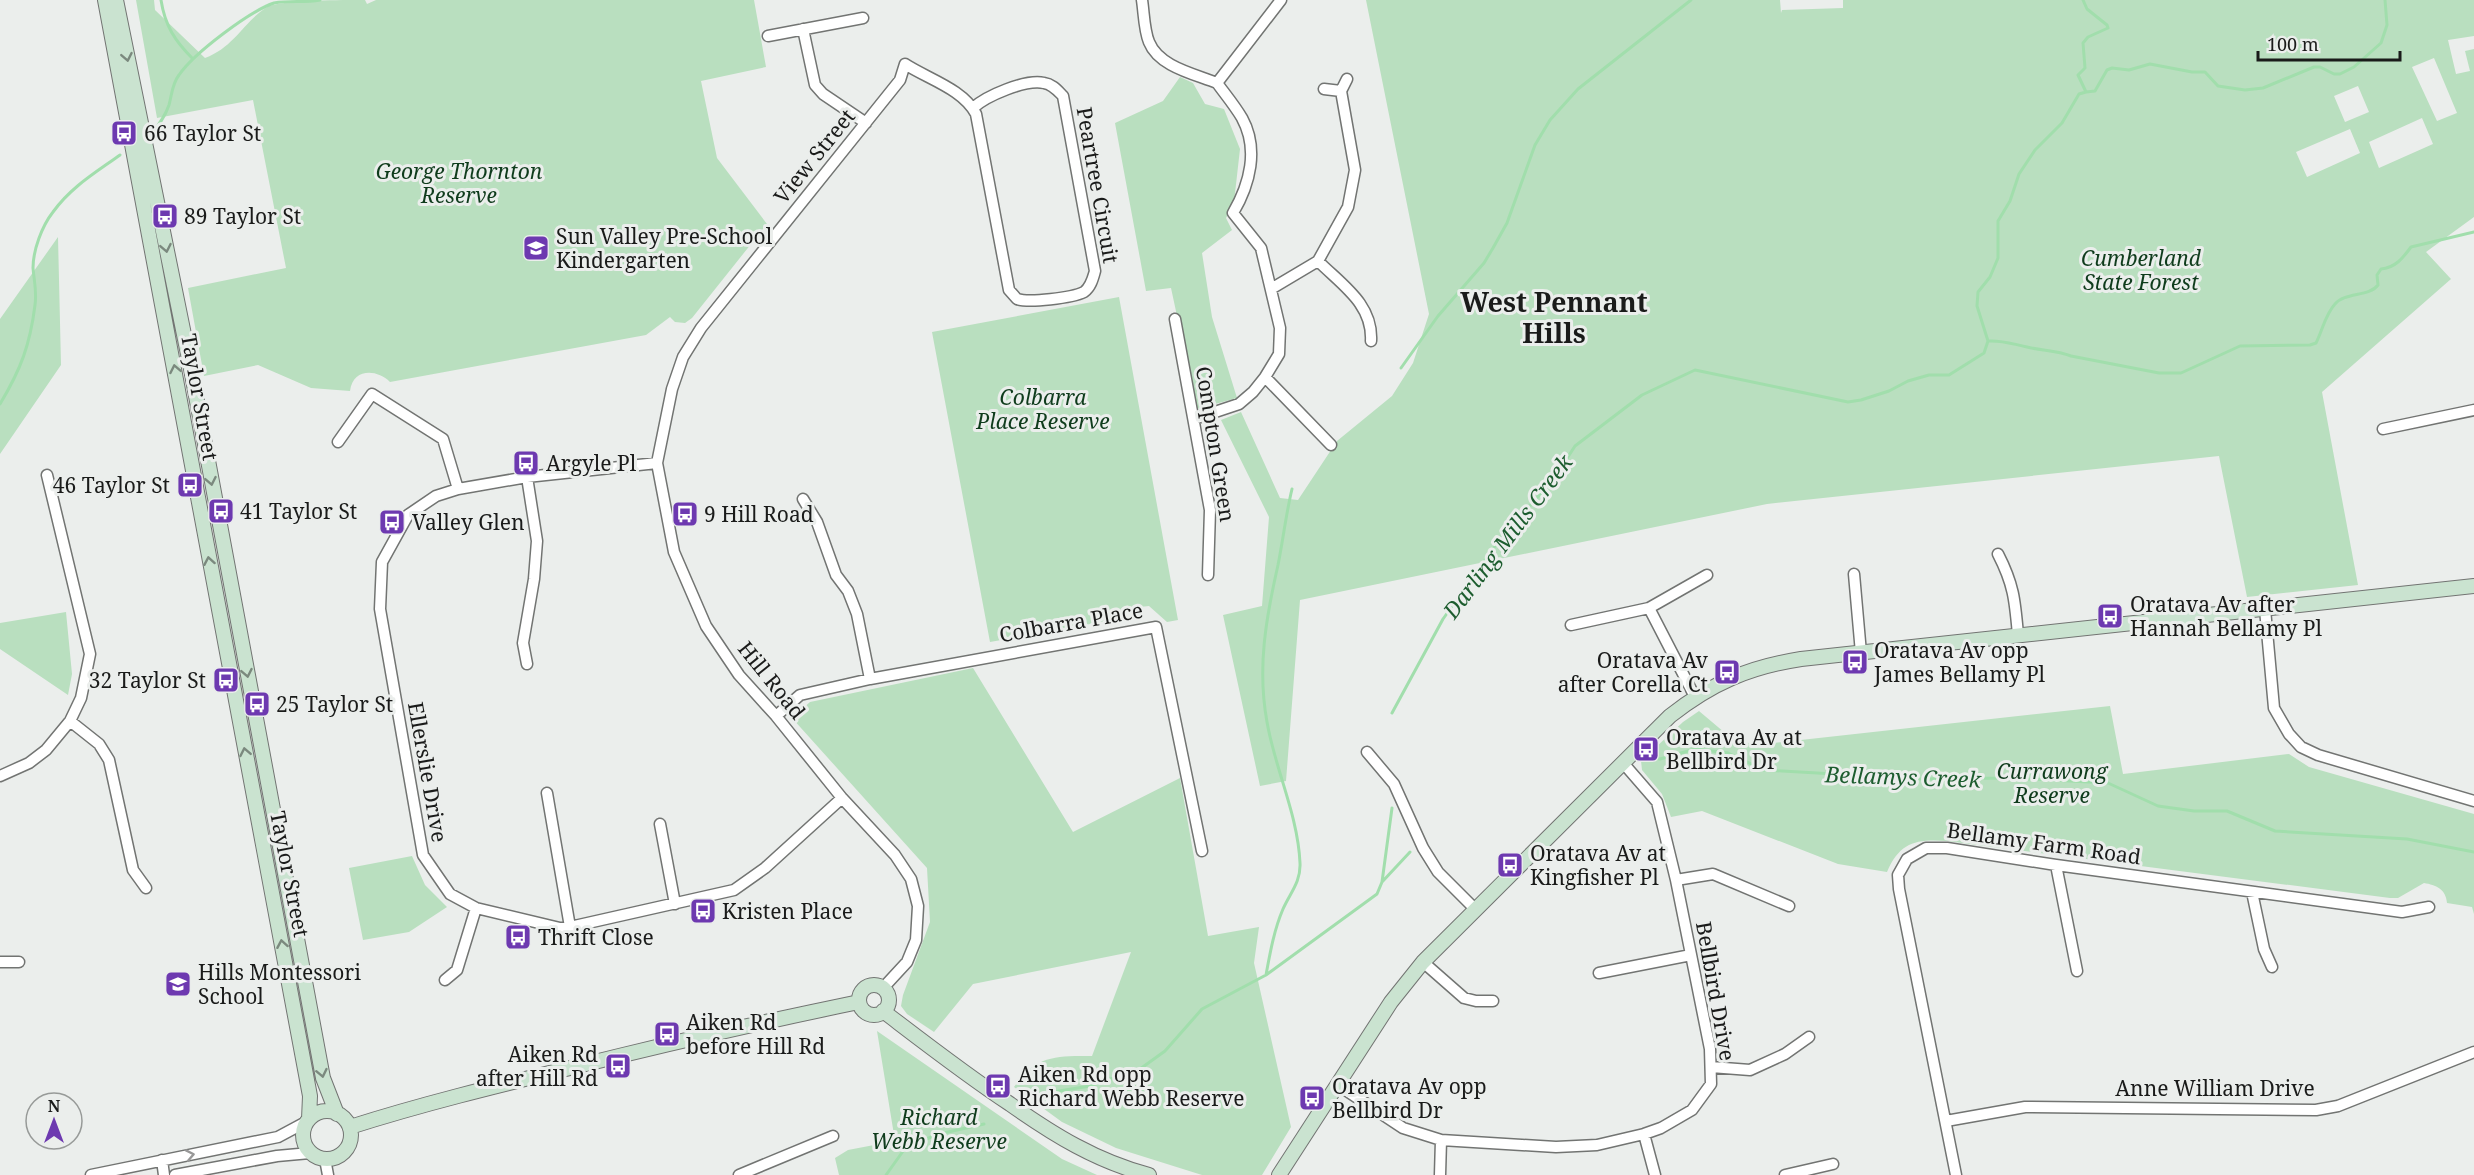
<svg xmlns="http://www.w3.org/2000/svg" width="2474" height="1175" font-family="'Noto Serif',serif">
<rect width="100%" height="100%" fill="#ebeeec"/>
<!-- green -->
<path fill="#b9dfbf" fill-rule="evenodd" d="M136,0H154L155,10L205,58C236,46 244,20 269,6C288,0 341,0 365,0L367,4L376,0H754L766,67L701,81L717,158L767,224L692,318L685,323L675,322L670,317L646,335L390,382C377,369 353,368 350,391L311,388L258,365L204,376L188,288L286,268L253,100L157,118Z
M1366,0H1780L1781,13L1782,10L1843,8V0H2474V36L2448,40L2456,74L2470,71L2465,51L2474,49V217L2426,252L2451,279L2322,392L2358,585L2247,597L2219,456L1767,504L1300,600L1286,781L1260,786L1223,615L1262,606L1269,517L1221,420L1241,412L1280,498L1298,500L1337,441L1392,396L1413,363L1429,314ZM2434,58L2457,113L2437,121L2412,67ZM2358,86L2369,112L2345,122L2334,96ZM2422,118L2433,144L2379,168L2369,142ZM2350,129L2360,153L2307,177L2296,152Z
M1180,77L1193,83L1205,104L1224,109L1240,149L1234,202L1226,218L1232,230L1202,253L1212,317L1237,398L1197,409L1171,288L1146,291L1115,123L1163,101Z
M58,237L61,365L0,454V319Z
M1119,297L1178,620L1167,622L1149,606L1140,607L1126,612L1124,618L990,642L932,332Z
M66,612L72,674L68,695L0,649V623Z
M973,668L1073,832L1180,778L1208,936L1259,927L1254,963L1291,1127L1262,1175H1202L1116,1148L1062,1122L1014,1087C1036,1055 1056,1056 1092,1056L1131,952L973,984L934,1032L907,1014L901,1006L903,995L930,922L927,868L792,718L810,702Z
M2110,706L2123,774L2289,754L2309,767L2474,814V914L2472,907L2447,903C2446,889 2436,885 2424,883L2398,898H2390L1947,841C1916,839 1900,842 1887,872L1838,864L1702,811L1671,817L1662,794L1642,770L1641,761L1683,722L1699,711L1731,738L1756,745Z
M412,856L425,885L447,907L409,932L363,940L349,868Z
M877,1031L1062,1159L1097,1175H839L835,1158L848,1150L895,1141Z"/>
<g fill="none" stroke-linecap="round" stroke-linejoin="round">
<!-- stream -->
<path stroke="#a1deac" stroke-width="3" d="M161,0C165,26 175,41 193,59
M2086,92L2095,91L2107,70L2112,68L2129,70L2150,64L2192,72H2205L2218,86L2245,90L2263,88L2314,67H2320L2334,74H2340L2354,67L2381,43L2387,25L2385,0
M150,136C158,126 165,117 169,105C172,94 172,84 179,75C194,53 250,11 274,3C290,0 304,3 320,0
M1988,341C2003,340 2012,344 2027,347C2042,351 2056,350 2071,356L2159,373H2181L2240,346L2310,345L2316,343C2323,329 2325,315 2335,304C2345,292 2369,297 2378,285L2377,275L2381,269C2395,268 2403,258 2411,247L2474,232
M1988,341L1977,306L1978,292L1990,277L1998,258V221L2010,201L2019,174L2035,150L2062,123L2079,94L2086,92L2078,75L2085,68L2083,43L2088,37L2108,28L2107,25L2087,9L2083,0
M1401,368L1438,316L1484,263L1493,248L1507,223L1535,145L1550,120L1578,89L1691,0
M0,404C21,369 30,345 35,305C37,292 34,280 33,268C33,250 42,226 53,212C71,187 95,173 120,155
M1392,713L1443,619L1500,539L1553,480L1575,446L1642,395L1695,370L1848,402L1861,400L1889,391L1908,381L1929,375H1949L1984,353L1988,341
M1651,757L1660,759L1695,749L1728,753L1764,770L1922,779L2012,778L2108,783L2158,806L2194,811H2227L2275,831L2407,839L2474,852
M1382,882L1410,852
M1266,975C1270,953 1274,930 1283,909C1290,893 1301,882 1300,863C1298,815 1275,769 1267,722C1257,668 1266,618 1278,565C1283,540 1286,514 1292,489
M1041,1097L1059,1091L1090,1086L1140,1069L1165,1051L1202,1009L1266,975L1377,894L1382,882L1392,808
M886,1175L906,1147L939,1134L984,1124"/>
<defs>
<path id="street" d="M1142,0C1144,13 1144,30 1149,42C1159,67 1195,74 1217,83
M803,29L815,85L823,94L866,123
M768,36L863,18
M1217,83L1281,0
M1324,89L1341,91
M1318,261C1342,285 1373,304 1371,341
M1271,289L1318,261L1348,207L1355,170L1341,91L1347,79
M1175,319L1210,510L1208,575
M1265,377L1331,445
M1194,419L1239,404L1253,392L1265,377L1279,354L1280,328L1261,248L1233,213C1250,184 1259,149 1242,118C1235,106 1225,94 1217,83
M2383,429L2474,410
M338,442L372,394L443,439L458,489
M657,463L527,477L458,489L436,496L408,515L382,562L380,609L423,855L450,894L476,908L560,928L570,927L734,890L765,868L842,798
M527,477L537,541L534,579L523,643L527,664
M803,499L817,522L836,575L848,591L857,614L870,679
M1998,554C2014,585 2015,601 2018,635
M1854,574L1861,653
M1649,608L1695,697
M2265,609L2274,708L2289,734L2301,747L2318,755L2474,801
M1571,625L1649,608L1707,575
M776,716L800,695L870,679L1156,627L1202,851
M70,721L99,744L109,760L133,870L146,888
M1367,752L1394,784L1423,848L1438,872L1475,909
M0,776L29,763L46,750L70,721L81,698L90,654L47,475
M547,793L570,927
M660,824L675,904
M2056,865L2077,971
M1676,880L1713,874L1789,906
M2252,892L2264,949L2272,967
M0,962H19
M1423,962L1464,998L1476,1001H1493
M1599,973L1691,955
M445,980L457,970L476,908
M883,988L907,962L916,940L918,906L911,879L895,855L842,798L776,716L739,675L706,626L674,552L657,463L672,389L683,357L701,328L900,80L905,64C928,79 963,89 976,114L1009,290L1017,299C1029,303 1072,298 1084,292C1091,287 1093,278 1095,271L1063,96C1057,90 1052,84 1044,83C1025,79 986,96 973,108
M1711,1067L1750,1070L1785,1054L1809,1037
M1338,1085L1403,1128L1441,1140L1556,1147L1597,1145L1644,1134L1661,1128L1692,1110L1711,1084L1710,1049L1676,880L1657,802L1624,764
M1946,1121L2025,1107L2316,1110L2338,1106L2474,1052
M1644,1134L1655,1175
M325,1159L328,1175
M162,1160L164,1175
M91,1175L278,1137L306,1122
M175,1175L277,1156L310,1153
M739,1175L833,1136
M1440,1175L1441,1140
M1785,1175L1833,1164
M1956,1175L1899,889L1898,875L1907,859L1926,848H1947L2056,865L2402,912L2429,907"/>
<path id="secondary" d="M105,0L310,1096L309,1119
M116,0L191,369L323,1078L337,1114
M859 1000a15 15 0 1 1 30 0a15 15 0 1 1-30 0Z
M883,1011C925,1043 966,1075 1010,1104C1054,1135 1096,1161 1149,1175
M303 1135a24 24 0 1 1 48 0a24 24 0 1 1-48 0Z
M350,1127C422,1104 496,1086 570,1068C666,1044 762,1022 859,1002
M1279,1175L1391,1002L1423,962L1670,716C1712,683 1749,667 1801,659L2474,586"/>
</defs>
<!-- street casing -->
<use href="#street" stroke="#727472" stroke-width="13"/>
<!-- secondary casing -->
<use href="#secondary" stroke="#727472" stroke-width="16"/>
<!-- street -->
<use href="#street" stroke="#fff" stroke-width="10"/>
<!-- secondary -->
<use href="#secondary" stroke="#cae3d0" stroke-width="14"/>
</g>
<!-- one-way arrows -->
<defs><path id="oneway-chevron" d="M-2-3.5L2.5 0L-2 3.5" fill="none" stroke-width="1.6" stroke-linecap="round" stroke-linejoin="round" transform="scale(1.5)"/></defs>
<g stroke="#7b897e">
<use href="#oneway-chevron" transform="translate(127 57) rotate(79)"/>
<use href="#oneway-chevron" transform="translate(166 248) rotate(79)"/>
<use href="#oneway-chevron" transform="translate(175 369) rotate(-101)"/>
<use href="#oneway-chevron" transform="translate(211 481) rotate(79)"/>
<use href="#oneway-chevron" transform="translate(209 561) rotate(-100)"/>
<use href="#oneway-chevron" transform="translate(247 673) rotate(79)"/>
<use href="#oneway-chevron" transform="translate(245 752) rotate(-101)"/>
<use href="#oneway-chevron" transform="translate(282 944) rotate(-100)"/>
<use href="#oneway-chevron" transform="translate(322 1073) rotate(78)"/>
</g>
<use stroke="#989898" href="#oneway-chevron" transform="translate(190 1155) rotate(-11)"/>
<!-- icons -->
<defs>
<symbol id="bus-square" viewBox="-11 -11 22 22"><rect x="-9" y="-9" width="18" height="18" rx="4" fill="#6d39b0" stroke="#ebeeec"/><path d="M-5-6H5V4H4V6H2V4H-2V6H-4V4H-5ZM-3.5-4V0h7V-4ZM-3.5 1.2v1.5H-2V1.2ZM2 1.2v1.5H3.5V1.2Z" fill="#fff"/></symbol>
<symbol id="school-square" viewBox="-11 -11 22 22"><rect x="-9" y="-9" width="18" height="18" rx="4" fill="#6d39b0" stroke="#ebeeec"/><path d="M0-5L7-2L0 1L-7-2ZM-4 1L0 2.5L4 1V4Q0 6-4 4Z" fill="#fff"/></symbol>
</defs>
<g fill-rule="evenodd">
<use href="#bus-square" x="109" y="118" width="30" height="30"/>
<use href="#bus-square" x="150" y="201" width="30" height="30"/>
<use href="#school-square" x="521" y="233" width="30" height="30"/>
<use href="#bus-square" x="511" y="448" width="30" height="30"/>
<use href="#bus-square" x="175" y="470" width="30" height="30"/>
<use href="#bus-square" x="206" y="496" width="30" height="30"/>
<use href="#bus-square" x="670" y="499" width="30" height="30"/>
<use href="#bus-square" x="377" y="507" width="30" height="30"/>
<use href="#bus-square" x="2095" y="601" width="30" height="30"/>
<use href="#bus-square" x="1840" y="647" width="30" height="30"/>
<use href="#bus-square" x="1712" y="657" width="30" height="30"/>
<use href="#bus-square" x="211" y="665" width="30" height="30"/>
<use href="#bus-square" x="242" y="689" width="30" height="30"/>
<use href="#bus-square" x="1631" y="734" width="30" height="30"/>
<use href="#bus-square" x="1495" y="850" width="30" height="30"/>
<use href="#bus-square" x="688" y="896" width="30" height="30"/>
<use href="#bus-square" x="503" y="922" width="30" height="30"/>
<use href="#school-square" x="163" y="969" width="30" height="30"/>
<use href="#bus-square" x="652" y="1019" width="30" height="30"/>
<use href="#bus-square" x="603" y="1051" width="30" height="30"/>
<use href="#bus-square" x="983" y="1071" width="30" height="30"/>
<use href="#bus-square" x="1297" y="1083" width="30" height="30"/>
</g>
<g text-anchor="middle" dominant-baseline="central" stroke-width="6" stroke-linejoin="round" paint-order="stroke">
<!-- poi labels -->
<g font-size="21" fill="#1a1b1a" stroke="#ebeeec" text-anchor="start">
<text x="144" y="133">66 Taylor St</text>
<text x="184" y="216">89 Taylor St</text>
<text x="556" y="236">Sun Valley Pre-School<tspan x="556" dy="24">Kindergarten</tspan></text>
<text x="546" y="463">Argyle Pl</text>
<text x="170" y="485" text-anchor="end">46 Taylor St</text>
<text x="240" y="511">41 Taylor St</text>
<text x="704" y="514">9 Hill Road</text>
<text x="412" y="522">Valley Glen</text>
<text x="2130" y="604">Oratava Av after<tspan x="2130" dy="24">Hannah Bellamy Pl</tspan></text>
<text x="1874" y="650">Oratava Av opp<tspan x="1874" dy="24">James Bellamy Pl</tspan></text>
<text x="1708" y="660" text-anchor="end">Oratava Av<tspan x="1708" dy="24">after Corella Ct</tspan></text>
<text x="206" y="680" text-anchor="end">32 Taylor St</text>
<text x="276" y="704">25 Taylor St</text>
<text x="1666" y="737">Oratava Av at<tspan x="1666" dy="24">Bellbird Dr</tspan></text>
<text x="1530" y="853">Oratava Av at<tspan x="1530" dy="24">Kingfisher Pl</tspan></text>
<text x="722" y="911">Kristen Place</text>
<text x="538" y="937">Thrift Close</text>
<text x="198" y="972">Hills Montessori<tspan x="198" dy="24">School</tspan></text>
<text x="686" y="1022">Aiken Rd<tspan x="686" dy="24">before Hill Rd</tspan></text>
<text x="598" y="1054" text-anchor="end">Aiken Rd<tspan x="598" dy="24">after Hill Rd</tspan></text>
<text x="1018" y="1074">Aiken Rd opp<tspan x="1018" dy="24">Richard Webb Reserve</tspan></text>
<text x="1332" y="1086">Oratava Av opp<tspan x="1332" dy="24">Bellbird Dr</tspan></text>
</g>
<!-- street labels -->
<g font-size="21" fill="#1a1b1a" stroke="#ebeeec">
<text transform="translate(814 156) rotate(-51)">View Street</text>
<text transform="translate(1098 185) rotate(80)">Peartree Circuit</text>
<text transform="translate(200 397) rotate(80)">Taylor Street</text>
<text transform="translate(1216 444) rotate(81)">Compton Green</text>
<text transform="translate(1071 622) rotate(-10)">Colbarra Place</text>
<text transform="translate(772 680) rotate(51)">Hill Road</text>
<text transform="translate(428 772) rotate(80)">Ellerslie Drive</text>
<text transform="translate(2044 843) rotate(8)">Bellamy Farm Road</text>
<text transform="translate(290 874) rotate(79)">Taylor Street</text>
<text transform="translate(1716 991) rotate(80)">Bellbird Drive</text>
<text x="2215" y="1088">Anne William Drive</text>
</g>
<!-- park labels -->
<g font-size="21" font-style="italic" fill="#0f3c1c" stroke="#ebeeec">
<text x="459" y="171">George Thornton<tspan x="459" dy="24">Reserve</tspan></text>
<text x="2141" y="258">Cumberland<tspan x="2141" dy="24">State Forest</tspan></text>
<text x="1043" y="397">Colbarra<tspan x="1043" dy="24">Place Reserve</tspan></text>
<text x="2052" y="771">Currawong<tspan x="2052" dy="24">Reserve</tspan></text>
<text x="939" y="1117">Richard<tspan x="939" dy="24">Webb Reserve</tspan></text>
</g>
<!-- water labels -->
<g font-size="22" font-style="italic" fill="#1d5d2f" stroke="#ebeeec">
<text transform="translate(1507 536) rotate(-53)">Darling Mills Creek</text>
<text transform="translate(1903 776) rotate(2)">Bellamys Creek</text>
</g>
<!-- district labels -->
<g font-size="27" font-weight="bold" fill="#1a1b1a" stroke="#ebeeec">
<text x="1554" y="301">West Pennant<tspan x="1554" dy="31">Hills</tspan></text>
</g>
</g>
<!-- north arrow -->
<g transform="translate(54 1121)"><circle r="28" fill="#ebeeec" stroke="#979a98" stroke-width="1.5"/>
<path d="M0-4.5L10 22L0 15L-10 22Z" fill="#6d39b0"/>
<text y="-9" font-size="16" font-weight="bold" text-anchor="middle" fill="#1a1b1a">N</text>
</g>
<!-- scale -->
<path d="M2258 51v9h142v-9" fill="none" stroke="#1a1b1a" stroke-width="3"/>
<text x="2267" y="51" font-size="18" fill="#1a1b1a" stroke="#ebeeec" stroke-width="4.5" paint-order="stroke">100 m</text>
</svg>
